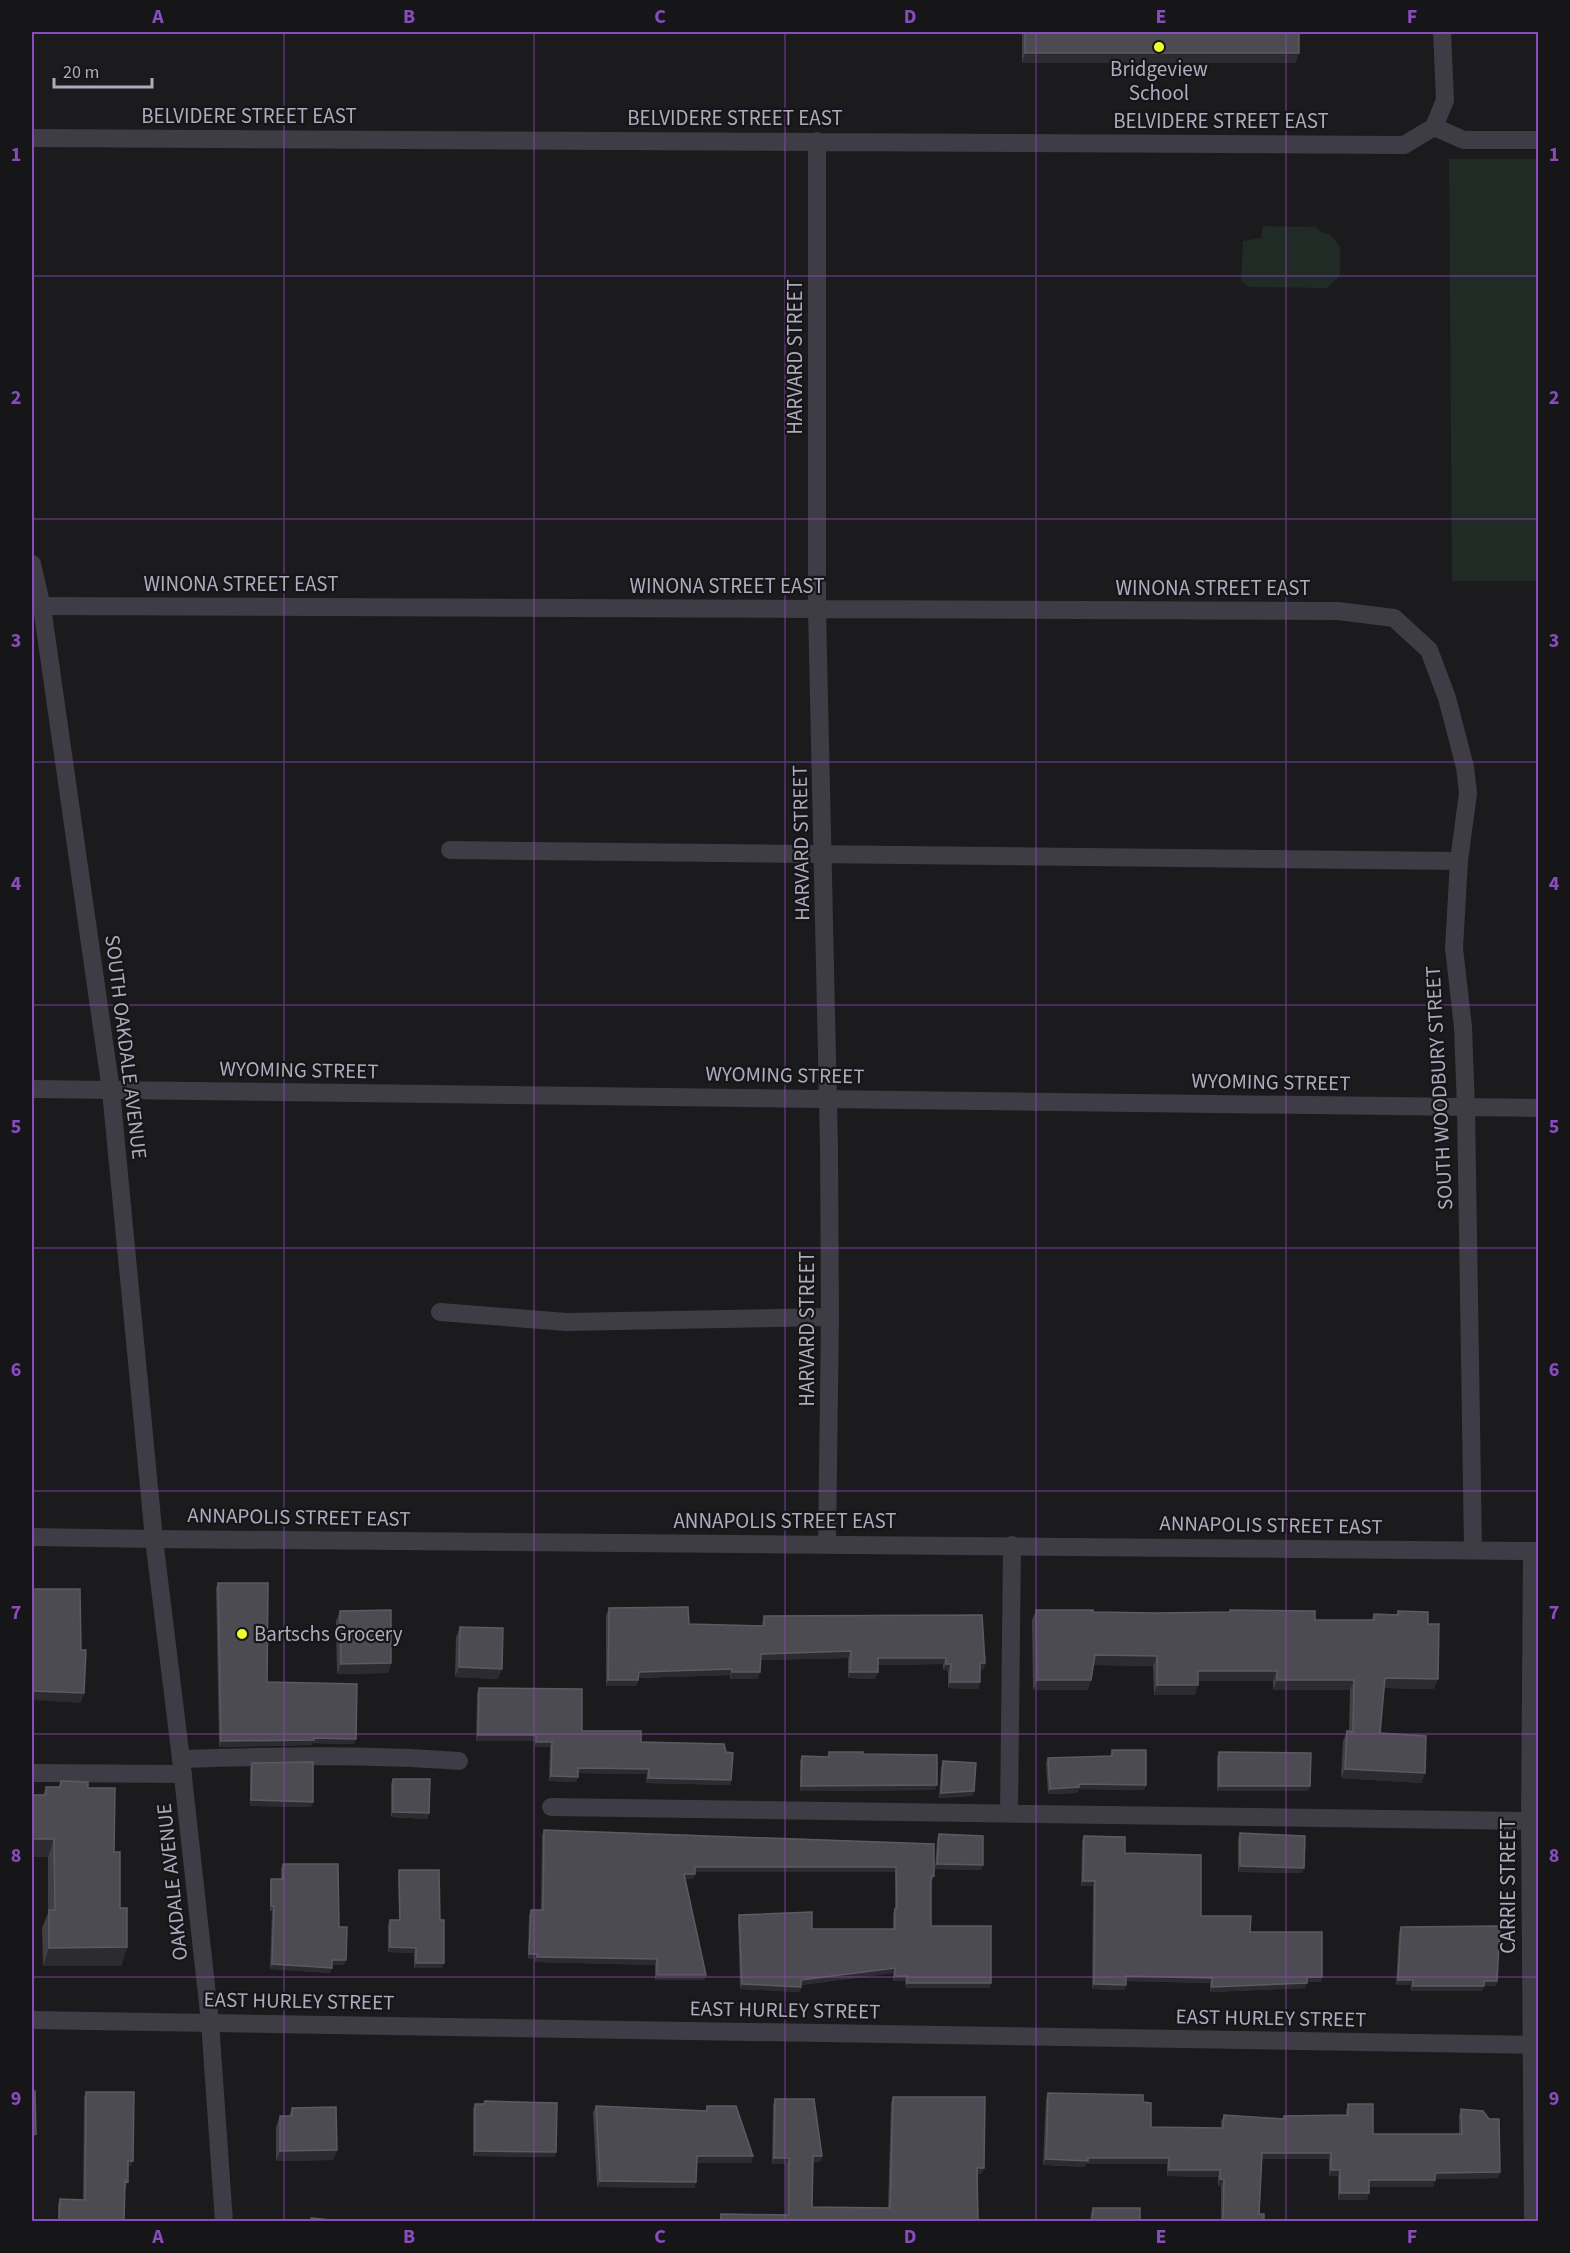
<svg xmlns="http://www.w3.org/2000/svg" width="1570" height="2253" font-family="'Source Sans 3',sans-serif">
<rect width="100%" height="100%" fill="#1b1a1c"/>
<!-- green -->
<path fill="#212b26" d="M1449,159H1538V581H1452Z
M1263,226L1316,227L1322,233L1330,234L1340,247V276L1327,288L1250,287L1241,281L1243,241L1261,238Z"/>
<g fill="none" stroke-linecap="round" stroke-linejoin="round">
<!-- service -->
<path stroke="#3e3c44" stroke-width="18" d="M1434,127L1464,140H1538
M450,850L1459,861
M440,1312L566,1322L830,1317
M181,1759C274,1756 367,1754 459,1761
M32,1773L183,1774
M551,1807L1530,1821
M1009,1814L1012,1545"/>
<!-- minor -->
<path stroke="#3e3c44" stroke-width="18" d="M32,138L1404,145L1434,127L1445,100L1442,32
M817,141V609L829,1146L830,1317L827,1545
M32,606L1338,611L1394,618L1429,650L1447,698L1465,767L1468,793L1459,861L1454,948L1463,1027L1466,1108L1473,1549
M32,1089L1538,1108
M154,1539L1538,1551
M1532,1551L1530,1821L1533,2222
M32,2020L1538,2045"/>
<!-- tertiary -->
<path stroke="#3e3c44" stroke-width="18" d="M32,564L42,607L111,1091L154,1539L181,1759L210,2022L224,2222
M32,1537L154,1539"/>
</g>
<!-- wall -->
<path fill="#403f45" d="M1022,32H1299V53L1295,63H1022Z
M218,1583L267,1682L354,1744L312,1743V1745L219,1747L216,1588Z
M609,1608L689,1624L762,1626V1623L764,1616L985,1663L983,1670H980L978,1689L948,1688V1670H943V1664L878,1665V1672L875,1679L848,1678V1658L760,1660L758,1679H730V1675L639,1678L636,1686H606V1615Z
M1036,1610L1315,1620H1372L1374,1614L1396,1615L1398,1611L1428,1624L1434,1689L1384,1688L1380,1733L1422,1783L1341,1778L1343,1741L1347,1731H1349L1350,1690H1273V1681H1198L1195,1695H1154L1153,1666L1094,1665L1088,1690H1033L1032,1620Z
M340,1611L391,1663L388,1673L337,1674L336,1621Z
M460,1627L498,1679L455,1677L456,1637Z
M479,1688L582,1731L641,1742L731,1780L730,1785L646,1783L647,1774L578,1773L576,1782L549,1781L550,1747H535V1741H476L477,1693Z
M1112,1750L1146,1785L1144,1790L1079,1789L1077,1793L1048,1794L1046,1763L1048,1758L1110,1756Z
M829,1752L863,1754L935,1790L800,1791V1761L802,1756L827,1757Z
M1219,1752L1310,1786L1308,1791H1217V1757Z
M943,1761L974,1791L972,1796L939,1798L941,1767Z
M252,1763L311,1807L250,1806V1768Z
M393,1779L429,1813L427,1819L391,1817V1784Z
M61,1781L88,1788L114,1852L120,1908L127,1947L121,1966H43L42,1928L48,1913V1857H32L43,1795L46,1787H59Z
M544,1830L934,1844V1876L932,1881H931V1926L990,1988H906L905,1981H893V1973L801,1985L800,1992L740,1989L738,1920L739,1915L812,1929H893V1914L895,1909V1872H695L693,1879H685L706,1975L704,1980H655V1965L535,1962V1959H528L529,1915L531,1910H541L542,1835Z
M1240,1833L1302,1873L1238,1872V1838Z
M939,1834L983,1865L981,1870L935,1869L937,1839Z
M1084,1836L1125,1853L1201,1916L1250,1932L1321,1982H1307L1305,1988L1210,1992V1983L1126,1981L1125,1990L1092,1989L1093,1886H1081L1082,1841Z
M283,1864L339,1927L344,1965H332L330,1973L270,1969L272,1911H270V1884L271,1879H281V1869Z
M399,1870L442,1968H414V1953L388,1952V1925L390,1920H399L398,1875Z
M1401,1927L1497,1981L1496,1986H1484L1482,1991H1411V1985H1396L1399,1932Z
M86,2092L131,2166H128L126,2187H124V2222H58V2204L60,2199L83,2200L84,2097Z
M1048,2093L1143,2102L1151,2127L1221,2128V2121L1224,2115L1283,2119L1284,2116L1346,2115V2110L1348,2104L1373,2134H1459V2115L1461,2109L1498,2178L1435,2179L1433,2187H1369L1367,2200H1338V2176H1329V2159H1262L1259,2214L1264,2222H1221V2186H1218V2177L1167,2176V2164H1086L1085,2167L1043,2165L1046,2099Z
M893,2097L984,2168L981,2174H978V2222H719L721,2214L786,2215V2164H772L773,2104L775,2099L822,2156L820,2162H813L812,2207L888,2208L891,2103Z
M485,2101L556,2152L554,2157L473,2156V2109L475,2104H484Z
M596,2106L706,2111L707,2106L753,2156L751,2163H697L696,2182L694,2188L597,2187L593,2112Z
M292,2108L337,2150L333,2160L276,2161V2127L280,2116H289Z
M1093,2208L1140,2222H1090L1091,2213Z"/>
<!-- shaded-wall -->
<path fill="#2c2b2f" d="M1025,53H1299L1295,63H1022Z
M851,1651L848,1658L758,1660L761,1654Z
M1095,1655L1157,1656L1153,1666L1092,1665Z
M878,1658H946L943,1664L875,1665Z
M391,1663L388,1673L337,1674L341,1664Z
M980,1663H985L983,1670H978Z
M946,1664H951L948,1670H943Z
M459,1667L502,1669L498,1679L455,1677Z
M732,1669L730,1675L636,1678L639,1672Z
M1198,1671H1277L1273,1681H1195Z
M732,1672H760L758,1679H730Z
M850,1672H878L875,1679L848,1678Z
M1385,1678L1438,1679L1434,1689L1381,1688Z
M608,1680H638L636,1686H606Z
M1037,1680H1091L1088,1690H1033Z
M1277,1680H1354L1350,1690H1273Z
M950,1682H980L978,1689L948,1688Z
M1157,1685H1198L1195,1695H1154Z
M32,1691L84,1693L81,1703L32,1700Z
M478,1735H536L535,1741H476Z
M314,1738L356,1739L354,1744L312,1743V1745L219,1747L221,1741Z
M536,1742H552L550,1747H535Z
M578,1768L649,1769L647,1774L576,1773Z
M1345,1769L1425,1773L1422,1783L1341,1778Z
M551,1776L578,1777L576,1782L549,1781Z
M648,1778L731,1780L730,1785L646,1783Z
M1079,1784L1146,1785L1144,1790L1079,1789L1077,1793L1048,1794L1050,1789Z
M937,1785L935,1790L800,1791L801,1786Z
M1219,1786H1310L1308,1791H1217Z
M974,1791L972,1796L939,1798L941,1793Z
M251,1800L313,1802L311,1807L250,1806Z
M393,1812L429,1813L427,1819L391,1817Z
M32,1839H54L48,1857H32Z
M937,1864L983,1865L981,1870L935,1869Z
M1240,1866L1304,1868L1302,1873L1238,1872Z
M695,1867H896L895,1872H693Z
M684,1874H695L693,1879H682Z
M1083,1881H1095L1093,1886H1081Z
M127,1947L121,1966H43L49,1948Z
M390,1947L416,1948L414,1953L388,1952Z
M529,1954H537L535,1959H528Z
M537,1957L657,1959L655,1965L535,1962Z
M332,1960H346L344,1965H330Z
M416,1963H444L442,1968H414Z
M272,1964L332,1968L330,1973L270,1969Z
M895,1968L893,1973L800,1985L801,1980Z
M657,1975H706L704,1980H655Z
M895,1976H907L905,1981H893Z
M1126,1976L1212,1978L1210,1983L1125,1981Z
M1307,1977H1322L1321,1982H1305Z
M1398,1980H1413L1411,1985H1396Z
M1484,1981H1497L1496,1986H1483Z
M907,1983H991L990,1988H906Z
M1307,1983L1305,1988L1210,1992L1212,1987Z
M742,1984L801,1987L800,1992L740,1989Z
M1094,1984L1126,1985L1125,1990L1092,1989Z
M1413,1986H1484L1482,1991H1411Z
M32,2134H36L34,2139H32Z
M337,2150L333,2160L276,2161L280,2151Z
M475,2151L556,2152L554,2157L473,2156Z
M1262,2153H1331L1329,2159H1260Z
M697,2156H753L751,2163H694Z
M813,2156H822L820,2162H811Z
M774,2158H789L786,2164H772Z
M1088,2158H1169L1167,2164H1086L1085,2167L1043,2165L1046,2159Z
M128,2161H133L131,2166H126Z
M977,2168H984L981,2174H975Z
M1169,2170H1220L1218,2177L1167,2176Z
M1331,2170H1340L1338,2176H1329Z
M1500,2172L1498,2178L1433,2179L1435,2173Z
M1220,2179L1224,2180L1221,2186H1218Z
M1369,2180H1435L1433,2187H1367Z
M600,2181L696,2182L694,2188L597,2187Z
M1340,2193H1369L1367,2200H1338Z"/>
<!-- building -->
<path fill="#4c4b52" stroke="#5b5a63" stroke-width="1.5" d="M1025,32H1299V53H1025Z
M218,1583H268L267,1682L357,1684L356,1739L314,1738V1740L221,1741Z
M32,1589H80L81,1650H86L84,1693L32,1691Z
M688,1607L689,1624L764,1626V1616L982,1615L985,1663H980V1682H950L951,1664H946V1658H878V1672H850L851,1651L761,1654L760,1672H732V1669L639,1672L638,1680H608L609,1608Z
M391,1610V1663L341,1664L340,1611Z
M1036,1610H1093V1612L1156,1613L1230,1612V1610L1315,1611V1620H1374V1614L1398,1615V1611L1428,1612V1624H1439L1438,1679L1385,1678L1380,1733L1426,1736L1425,1773L1345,1769L1347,1731L1353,1732L1354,1680H1277V1671H1198V1685H1157V1656L1095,1655L1091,1680H1037Z
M460,1627L503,1628L502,1669L459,1667Z
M479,1688L582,1689V1731H641V1742L724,1744L726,1752L733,1753L731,1780L648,1778L649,1769L578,1768V1777L551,1776L552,1742H536V1735H478Z
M1112,1750H1146V1785L1079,1784V1787L1050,1789L1048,1758L1112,1756Z
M829,1752H863V1754L937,1755V1785L801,1786L802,1756L829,1757Z
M1219,1752L1311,1753L1310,1786H1219Z
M943,1761L976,1763L974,1791L941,1793Z
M313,1762V1802L251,1800L252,1763Z
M393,1779H430L429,1813L393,1812Z
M61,1781L88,1782V1788H115L114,1852H120V1908H127V1947L49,1948V1910H55L54,1839H32V1795H46V1787H60Z
M544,1830L934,1844V1876H931V1926H991V1983H907V1976H895V1968L801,1980V1987L742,1984L739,1915L812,1912V1929H895V1909L897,1908L896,1867H695V1874H684L706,1975H657V1959L537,1957V1954H529L531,1910H543Z
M1240,1833L1305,1836L1304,1868L1240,1866Z
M939,1834L983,1836V1865L937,1864Z
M1084,1836L1125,1837V1853L1201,1855V1916H1251L1250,1932H1322V1977H1307V1983L1212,1987V1978L1126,1976V1985L1094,1984L1095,1881H1083Z
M283,1864H338L339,1927H347L346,1960H332V1968L272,1964L274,1906H271V1879H283Z
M399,1870H439L440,1920H444V1963H416V1948L390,1947V1920H400Z
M1500,1926L1497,1981H1484V1986H1413V1980H1398L1401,1927Z
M32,2091H35L36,2134H32Z
M86,2092H134L133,2161H128V2182L125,2181L124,2222H59L60,2199L85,2200Z
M1048,2093L1143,2095V2102L1151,2103V2127L1223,2128L1224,2115L1284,2119V2116L1348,2115V2104H1373V2134H1462L1461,2109L1483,2111L1489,2119H1499L1500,2172L1435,2173V2180H1369V2193H1340V2170H1331V2153H1262L1259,2214H1264V2222H1223L1224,2180L1220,2179V2170H1169V2158H1088V2161L1046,2159Z
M893,2097H985L984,2168H977L978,2222H721V2214L789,2215V2158H774L775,2099H814L822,2156H813L812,2207L890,2208Z
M485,2101L557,2103L556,2152L475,2151V2104H484Z
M596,2106L707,2111V2106H736L753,2156H697L696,2182L600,2181Z
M336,2107L337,2150L280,2151V2116H292V2108Z
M1093,2208H1140V2222H1092Z
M311,2218L352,2222H311Z"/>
<!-- grid -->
<path fill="none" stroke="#884cbe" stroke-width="1.5" stroke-opacity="0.55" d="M284,32V2222M534,32V2222M785,32V2222M1036,32V2222M1286,32V2222M32,276H1538M32,519H1538M32,762H1538M32,1005H1538M32,1248H1538M32,1491H1538M32,1734H1538M32,1977H1538"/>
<!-- markers -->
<g fill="#ecff2f" stroke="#161518" stroke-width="2">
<circle cx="1159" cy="47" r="6"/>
<circle cx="242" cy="1634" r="6"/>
</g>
<g text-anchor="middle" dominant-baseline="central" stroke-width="4.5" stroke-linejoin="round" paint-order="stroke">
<!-- poi labels -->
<g font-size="21" fill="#adabbd" stroke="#161518">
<text x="1159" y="69">Bridgeview<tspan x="1159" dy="24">School</tspan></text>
<text x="254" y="1634" text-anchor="start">Bartschs Grocery</text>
</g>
<!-- street labels -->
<g font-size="21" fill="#adabbd" stroke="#161518">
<text x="249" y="116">BELVIDERE STREET EAST</text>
<text x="735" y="118">BELVIDERE STREET EAST</text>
<text x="1221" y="121">BELVIDERE STREET EAST</text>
<text transform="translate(795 357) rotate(-90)">HARVARD STREET</text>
<text x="241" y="584">WINONA STREET EAST</text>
<text x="727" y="586">WINONA STREET EAST</text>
<text x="1213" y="588">WINONA STREET EAST</text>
<text transform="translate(801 843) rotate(-91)">HARVARD STREET</text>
<text transform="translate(126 1047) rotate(83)">SOUTH OAKDALE AVENUE</text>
<text transform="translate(299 1070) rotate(1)">WYOMING STREET</text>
<text transform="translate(785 1075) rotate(1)">WYOMING STREET</text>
<text transform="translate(1271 1082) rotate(1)">WYOMING STREET</text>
<text transform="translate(1439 1088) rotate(-93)">SOUTH WOODBURY STREET</text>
<text transform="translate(807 1329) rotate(-90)">HARVARD STREET</text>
<text transform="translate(299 1517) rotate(1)">ANNAPOLIS STREET EAST</text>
<text x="785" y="1521">ANNAPOLIS STREET EAST</text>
<text transform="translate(1271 1525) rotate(1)">ANNAPOLIS STREET EAST</text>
<text transform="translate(172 1882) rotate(-96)">OAKDALE AVENUE</text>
<text transform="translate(1508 1886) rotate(-90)">CARRIE STREET</text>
<text transform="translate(299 2001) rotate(1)">EAST HURLEY STREET</text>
<text transform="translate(785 2010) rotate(1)">EAST HURLEY STREET</text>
<text transform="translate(1271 2018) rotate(1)">EAST HURLEY STREET</text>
</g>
</g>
<!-- border -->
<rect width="1570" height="2253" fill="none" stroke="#161518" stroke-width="66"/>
<!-- scale -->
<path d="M54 78v9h98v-9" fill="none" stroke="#adabbd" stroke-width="3"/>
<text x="63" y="78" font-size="18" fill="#adabbd" stroke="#161518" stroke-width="4.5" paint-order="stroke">20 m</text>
<rect x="33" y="33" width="1504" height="2187" fill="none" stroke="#884cbe" stroke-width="2"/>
<g font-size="20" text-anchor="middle" font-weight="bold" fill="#884cbe">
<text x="158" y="23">A</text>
<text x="409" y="23">B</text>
<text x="660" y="23">C</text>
<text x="910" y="23">D</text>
<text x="1161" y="23">E</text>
<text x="1412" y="23">F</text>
<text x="16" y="161">1</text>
<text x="1554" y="161">1</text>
<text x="16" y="404">2</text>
<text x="1554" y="404">2</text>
<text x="16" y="647">3</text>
<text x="1554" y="647">3</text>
<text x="16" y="890">4</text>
<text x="1554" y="890">4</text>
<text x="16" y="1133">5</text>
<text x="1554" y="1133">5</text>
<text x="16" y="1376">6</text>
<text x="1554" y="1376">6</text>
<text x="16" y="1619">7</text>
<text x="1554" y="1619">7</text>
<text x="16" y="1862">8</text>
<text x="1554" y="1862">8</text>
<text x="16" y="2105">9</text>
<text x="1554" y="2105">9</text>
<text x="158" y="2243">A</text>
<text x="409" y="2243">B</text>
<text x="660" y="2243">C</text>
<text x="910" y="2243">D</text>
<text x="1161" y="2243">E</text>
<text x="1412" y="2243">F</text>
</g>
</svg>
